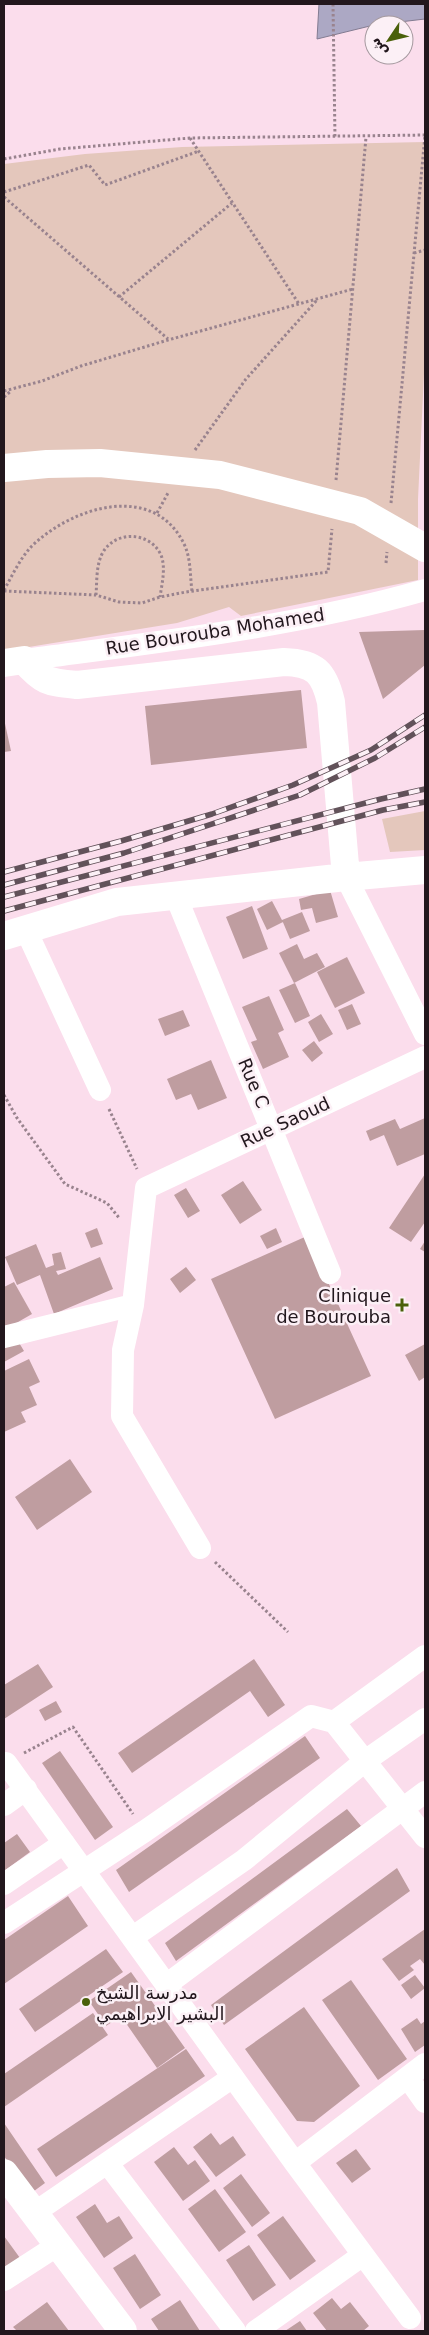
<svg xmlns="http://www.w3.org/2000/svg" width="429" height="2335" font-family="'DejaVu Sans',Vazirmatn,sans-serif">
<rect width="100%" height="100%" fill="#fbddec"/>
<!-- green -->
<path fill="#e4c7bc" d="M425,142V353L418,499V580L241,616L229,607L177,623L4,651V164L85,154L182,147Z
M425,811V850L390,852L382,819Z"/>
<!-- water -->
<path fill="#aca8c4" stroke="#837c92" d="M319,4H425V19L374,25L317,39Z"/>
<!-- building -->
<path fill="#bf9da0" d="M425,630V665L383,699L359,632Z
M301,690L307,748L151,765L145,706Z
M4,719L11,751L4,752Z
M330,890L338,917L316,923L312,908L301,910L299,899Z
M272,901L283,922L267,930L257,909Z
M252,906L268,949L243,959L226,917Z
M302,912L310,931L290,939L282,920Z
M297,944L304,959L317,953L325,967L294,983L279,953Z
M347,957L365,993L335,1008L317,972Z
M295,983L310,1016L295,1023L279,990Z
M269,996L284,1030L278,1033L289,1057L263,1069L251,1042L257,1040L242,1007Z
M352,1004L361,1024L347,1030L338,1010Z
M183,1010L190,1026L165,1036L158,1019Z
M321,1014L333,1034L319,1042L308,1022Z
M314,1041L323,1053L312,1062L302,1050Z
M211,1060L227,1098L198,1110L191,1094L176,1100L167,1079Z
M425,1118V1154L397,1166L384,1135L370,1141L366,1131L395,1119L400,1129Z
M425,1174V1222L411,1242L389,1228Z
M243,1181L262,1210L240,1224L221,1195Z
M186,1188L200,1211L188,1218L174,1195Z
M97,1228L103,1244L91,1248L85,1233Z
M276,1228L282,1242L267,1249L260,1236Z
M307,1236L371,1376L275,1419L211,1279Z
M425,1241V1252L420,1249Z
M36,1244L46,1268L54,1265L52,1254L61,1252L66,1269L56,1271L58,1275L100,1257L113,1289L54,1314L40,1275L17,1285L5,1257Z
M186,1267L196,1280L180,1293L170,1279Z
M14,1282L32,1314L4,1330V1287Z
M15,1336L24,1351L4,1362V1342Z
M425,1344V1377L419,1381L405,1355Z
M29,1359L40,1382L29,1387L37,1405L21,1412L26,1422L4,1432V1371Z
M70,1459L92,1492L37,1530L15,1497Z
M254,1659L285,1705L268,1717L250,1691L132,1773L118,1753Z
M38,1664L53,1687L4,1719V1685Z
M56,1701L62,1712L45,1721L39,1710Z
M305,1736L320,1758L129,1892L116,1870Z
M60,1751L113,1827L95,1840L42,1763Z
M347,1809L361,1826L176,1961L165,1943Z
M17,1834L30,1852L4,1871V1843Z
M397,1868L410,1891L224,2025L211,2005Z
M68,1896L88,1926L4,1984V1940Z
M425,1929V1965L420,1959L410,1966L414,1970L399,1981L382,1959Z
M106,1949L123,1972L35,2032L19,2009Z
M131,1972L185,2048L157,2068L121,2016L106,2026L89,2001Z
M415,1975L425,1988L411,1999L401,1985Z
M351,1980L407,2059L378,2080L322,2000Z
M304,2007L360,2086L314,2122L297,2121L245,2049Z
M93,2013L108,2035L4,2107V2074Z
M417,2018L421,2024L425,2021V2045L415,2052L401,2029Z
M186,2049L205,2076L56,2177L37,2149Z
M4,2123L45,2183L30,2194L4,2156Z
M211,2133L220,2145L233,2136L246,2155L216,2177L193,2147Z
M174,2147L188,2165L195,2160L210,2181L183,2201L154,2162Z
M356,2149L371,2169L352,2183L336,2163Z
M241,2174L270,2213L252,2227L223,2188Z
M215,2189L246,2232L219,2252L188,2209Z
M95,2204L107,2223L119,2216L133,2238L104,2258L76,2217Z
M283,2216L316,2261L290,2280L257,2235Z
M4,2236L20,2258L4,2271Z
M249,2245L276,2285L253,2301L226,2260Z
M135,2254L161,2295L140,2309L113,2268Z
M332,2298L341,2309L350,2302L369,2326L363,2331H327L313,2313Z
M180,2300L200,2331H159L151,2319Z
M47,2302L69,2331H17L13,2327Z
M300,2321L307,2331H285Z"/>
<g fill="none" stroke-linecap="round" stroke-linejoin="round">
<!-- path -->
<path stroke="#99838e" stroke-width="3" stroke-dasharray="2.5 2.5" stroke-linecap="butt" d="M333,4L335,138
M190,138L299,304
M4,159L60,149L190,138L425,135
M4,192L89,165L105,185L199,151
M4,197L168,339
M414,253L425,250
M119,297L232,203
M4,391L42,381L81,366L168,340L353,289
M4,397L11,391
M195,450L246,379L317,300
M336,480L366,137
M391,503L425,135
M157,513L168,493
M386,563L387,552
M4,590C12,576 20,559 30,548C70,507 155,480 185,546C191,560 190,577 192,591
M4,591L96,595L119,602L142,603L160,597L186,592L328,572L332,529
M96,595C97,582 96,566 102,554C114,530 150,531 161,555C166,568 162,583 160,597
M4,1095L17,1118L65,1184L107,1203L120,1219
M109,1109L137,1169
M215,1562L288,1632
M24,1753L73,1727L133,1814"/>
<!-- minor -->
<path stroke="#fff" stroke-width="22" d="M24,660C158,642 295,627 425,590
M346,877L425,1034
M175,894L330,1273
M26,930L100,1090
M133,1305L123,1350L122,1416L200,1548
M4,1337L133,1305L146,1188L425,1057
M334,1722L425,1837
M6,1763L295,2163L410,2318
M4,1805L26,1789
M4,1884L64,1843
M4,1923L145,1831L311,1716L334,1722L425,1656
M133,1937L244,1860L365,1761L425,1719
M166,1985L425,1792
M408,2078L425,2102
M295,2163L425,2064
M108,2164L235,2331
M34,2213L233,2077
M4,2280L58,2245
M256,2331L363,2255"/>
<!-- tertiary -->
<path stroke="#fff" stroke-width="28" d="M4,663L24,660C43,682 48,682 77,685L284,662C315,663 324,672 331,702L346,877L117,902L4,936
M346,877L425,870
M4,2173L123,2331"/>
<!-- primary -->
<path stroke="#fff" stroke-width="28" d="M4,468L47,464L100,463L220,475L360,511L425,548"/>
<defs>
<path id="rail" d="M4,872L121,841L212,814L293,785L371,750L425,715
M4,885L124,853L300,795L375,758L425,727
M4,897L381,799L425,789
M4,911L383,810L425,802"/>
</defs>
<!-- rail casing -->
<use href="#rail" stroke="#62525a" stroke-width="5.5"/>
<!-- rail -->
<use href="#rail" stroke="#fcf0f6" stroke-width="4" stroke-dasharray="11" stroke-linecap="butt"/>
</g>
<!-- markers -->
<g fill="#4a600a" stroke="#fcf0f6" stroke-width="2">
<path d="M399.5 1297.5h5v5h5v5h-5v5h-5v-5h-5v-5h5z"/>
<circle cx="86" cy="2002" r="5"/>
</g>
<g text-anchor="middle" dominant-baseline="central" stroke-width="5" stroke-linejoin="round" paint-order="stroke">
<!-- street labels -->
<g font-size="18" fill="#22171d" stroke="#fcf0f6">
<text transform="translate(215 631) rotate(-9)">Rue Bourouba Mohamed</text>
<text transform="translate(254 1083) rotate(67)">Rue C</text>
<text transform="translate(285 1122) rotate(-25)">Rue Saoud</text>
</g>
<!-- poi labels -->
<g font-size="18" fill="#22171d" stroke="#fcf0f6" text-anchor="end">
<text x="391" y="1295">Clinique<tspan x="391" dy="21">de Bourouba</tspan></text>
<text x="96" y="1992" text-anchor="start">مدرسة الشيخ<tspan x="96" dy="21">البشير الابراهيمي</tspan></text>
</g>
</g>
<!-- border -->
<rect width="429" height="2335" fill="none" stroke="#22171d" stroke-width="10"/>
<!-- north arrow -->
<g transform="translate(389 40) rotate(235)"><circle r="24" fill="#fcf0f6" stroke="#a5999f"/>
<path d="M0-4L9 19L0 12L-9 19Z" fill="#4a600a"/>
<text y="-8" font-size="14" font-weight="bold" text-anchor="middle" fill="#22171d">ش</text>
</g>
</svg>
